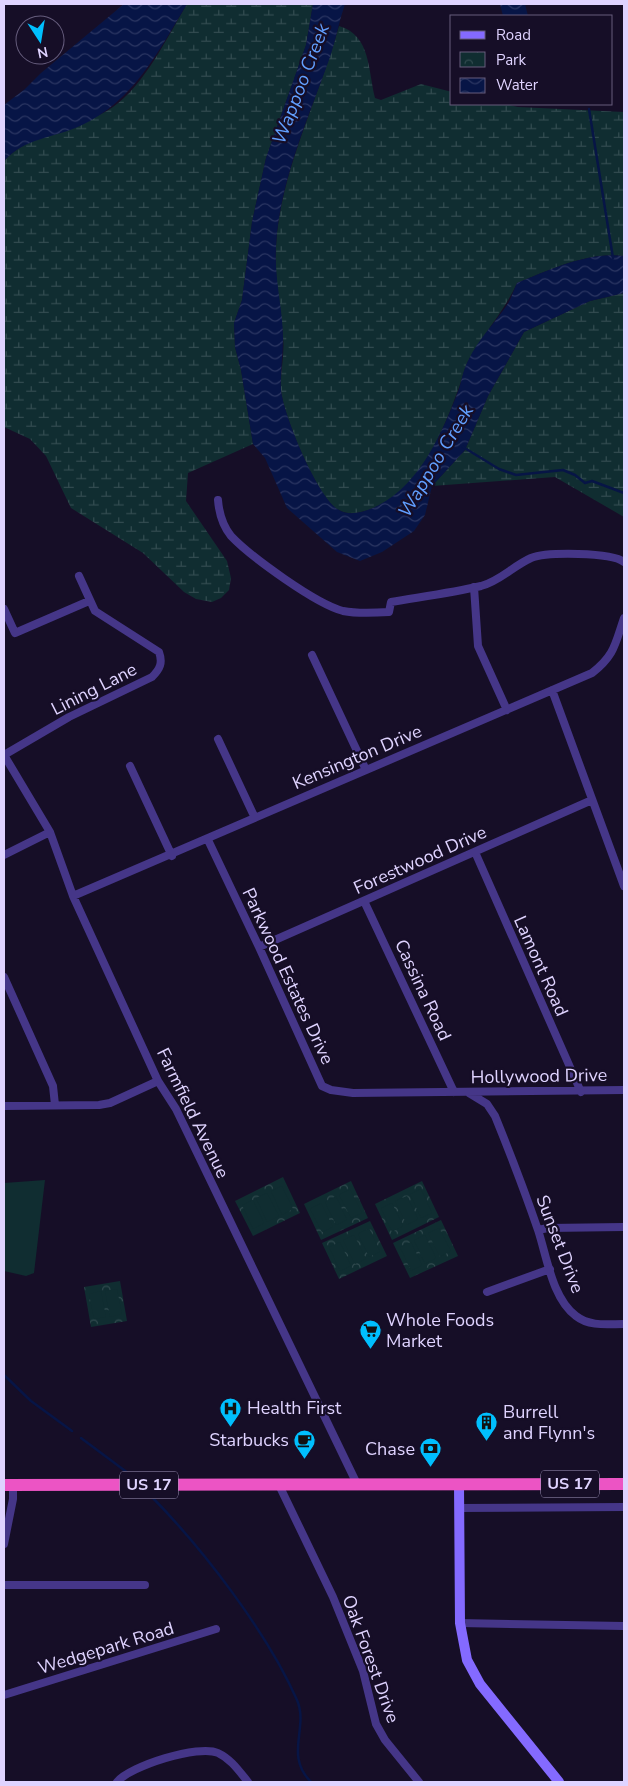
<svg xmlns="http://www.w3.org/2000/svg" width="628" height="1786" font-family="'Nunito Sans',sans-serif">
<defs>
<pattern id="wetland-marsh" width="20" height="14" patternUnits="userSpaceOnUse" patternTransform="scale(1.25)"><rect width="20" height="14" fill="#102d31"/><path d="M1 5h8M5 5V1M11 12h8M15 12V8" fill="none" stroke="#324b50"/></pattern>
<pattern id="park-crowns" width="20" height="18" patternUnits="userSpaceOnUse" patternTransform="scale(1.25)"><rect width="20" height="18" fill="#102d31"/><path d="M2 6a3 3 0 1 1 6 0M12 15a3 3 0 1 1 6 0" fill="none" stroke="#324b50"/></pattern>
<pattern id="water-waves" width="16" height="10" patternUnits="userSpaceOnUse" patternTransform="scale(1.25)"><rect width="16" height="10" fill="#071546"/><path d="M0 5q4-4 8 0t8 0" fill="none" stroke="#2b3662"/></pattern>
</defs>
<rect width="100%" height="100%" fill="#160e27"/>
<!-- wetland -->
<path fill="url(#wetland-marsh)" d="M187,4H313L306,45L266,158L252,222L242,300L234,323L235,347L241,370L253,444L188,473L186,501L227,561L231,578L229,590L221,598L212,602L196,599L184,592L143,553L71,508L46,456L30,439L4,427V161C31,131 81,129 113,107C144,86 168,36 187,4Z
M339,26C371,35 368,71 375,98L381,100L421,84L452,92V104H504L518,107L624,112V256C589,251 549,270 517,283C505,310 484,333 469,359C464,368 462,380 458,390C443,431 421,485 378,506C367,511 351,517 339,510C318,500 283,414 281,390C280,372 285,354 283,337C281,306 274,278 276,247C280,171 319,99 339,26Z
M624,293V517L555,477L432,486L465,450L488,396L524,332L590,301Z"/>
<!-- park -->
<path fill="url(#park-crowns)" d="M283,1177L300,1213L253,1236L235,1201Z
M351,1181L368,1218L321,1240L304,1204Z
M422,1181L439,1217L392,1240L375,1204Z
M441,1220L458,1256L410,1278L393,1243Z
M370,1221L387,1256L339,1279L322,1243Z
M120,1281L127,1321L91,1327L84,1287Z"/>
<!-- garden -->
<path fill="#102d31" d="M45,1180L34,1273L26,1276L4,1271V1183Z
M282,1186L293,1209L282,1215L271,1191Z
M350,1189L362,1213L351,1218L339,1195Z
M421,1189L432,1213L421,1218L410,1194Z
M267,1193L279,1216L267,1222L256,1198Z
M336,1196L347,1220L336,1225L325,1202Z
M407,1196L418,1219L407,1225L395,1201Z
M253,1200L264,1223L253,1229L242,1205Z
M321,1203L333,1227L322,1232L310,1209Z
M392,1203L403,1226L392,1232L381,1208Z
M369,1228L380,1252L369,1257L358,1234Z
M439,1228L451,1251L440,1257L428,1233Z
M354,1235L366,1259L355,1264L343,1240Z
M425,1235L436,1258L425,1264L414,1240Z
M340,1242L351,1266L340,1271L329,1247Z
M411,1242L422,1265L411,1271L400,1247Z
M117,1289L122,1314L110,1317L105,1291Z
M101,1291L106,1317L94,1319L89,1294Z"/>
<!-- water -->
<path fill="url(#water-waves)" d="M124,4H187C158,52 133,102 80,126C54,138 24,138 4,161V105L25,89L41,73Z
M313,4H345C339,21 336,39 330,57C309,117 279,182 276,247C274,279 283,308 283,339C283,356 280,373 281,390C283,414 318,499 339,510C350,517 368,511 379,505C421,483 443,431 459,389C462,380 463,370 468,361C478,339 496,322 509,302C512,296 514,289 517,283C549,270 589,251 624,256V293L590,301L524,332L488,396L465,450L432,486L425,515L414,531L382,552L360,561L337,552L287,508L265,458L253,444L241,370L235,347L234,323L242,300L252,222L266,158L306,45Z
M500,4H525L528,16H503Z"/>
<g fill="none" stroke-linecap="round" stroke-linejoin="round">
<!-- stream -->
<path stroke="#071546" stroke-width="2.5" d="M589,109L613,258
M463,447L499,469L516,475L563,470L575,475L585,483L592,481L624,493
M4,1375L31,1401L72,1431
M81,1438L136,1479
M151,1496C203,1549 267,1632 297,1700C309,1728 284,1755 311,1782"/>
<!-- minor -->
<path stroke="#453688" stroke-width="8" d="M218,500C219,513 223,526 231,536C251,557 316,604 343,611C358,614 374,613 389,612L391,602C420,597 451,593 481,586C500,581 513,566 531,558C546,552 611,552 624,562
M474,587L478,646L507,710
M4,609L15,633L89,601
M312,655L366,770
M552,690L624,886
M218,739L255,818
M4,755L50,832L73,896L158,1081L176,1109L357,1484
M4,755L69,717L152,677C160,669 163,663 159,652L95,611L79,576
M130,766L172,856
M208,840L259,947L322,1086L331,1090L353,1093L624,1090
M475,852L581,1092
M4,855L50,832
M73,896L592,673C615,655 615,644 624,618
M364,901L454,1092
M259,947L592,800
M4,977L53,1086L55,1105
M469,1093L487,1104L495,1116C510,1153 525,1192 538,1230C547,1257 552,1298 576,1316C590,1327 608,1324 624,1324
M4,1106L99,1105L110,1103L158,1081
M538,1230L548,1228L624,1227
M487,1292L550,1269
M279,1485L333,1597L363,1671L376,1724L385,1740L419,1782
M459,1508L624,1507
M4,1544L13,1499V1485
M4,1585H145
M460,1623L624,1626
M4,1695L216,1629
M117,1782C130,1766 199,1744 218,1753C231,1759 239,1771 248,1782"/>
<!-- secondary -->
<path stroke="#846aff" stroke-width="10" d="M459,1484L460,1623L467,1660L480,1684L559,1782"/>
<!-- trunk -->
<path stroke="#ec54c4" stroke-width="12" d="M4,1485L624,1484"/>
</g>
<!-- icons -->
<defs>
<symbol id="supermarket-pin" viewBox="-11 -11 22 30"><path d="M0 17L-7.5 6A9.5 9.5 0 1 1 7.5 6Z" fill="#00bffe" stroke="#160e27"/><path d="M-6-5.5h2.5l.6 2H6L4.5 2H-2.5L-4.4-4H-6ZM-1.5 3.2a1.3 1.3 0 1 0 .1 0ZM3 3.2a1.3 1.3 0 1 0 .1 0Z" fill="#111"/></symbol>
<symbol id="hospital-pin" viewBox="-11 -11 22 30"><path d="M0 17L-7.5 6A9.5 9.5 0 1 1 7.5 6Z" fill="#00bffe" stroke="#160e27"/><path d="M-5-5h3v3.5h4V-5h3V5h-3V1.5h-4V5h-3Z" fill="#111"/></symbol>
<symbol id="building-pin" viewBox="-11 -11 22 30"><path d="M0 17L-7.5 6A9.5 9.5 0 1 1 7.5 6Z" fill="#00bffe" stroke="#160e27"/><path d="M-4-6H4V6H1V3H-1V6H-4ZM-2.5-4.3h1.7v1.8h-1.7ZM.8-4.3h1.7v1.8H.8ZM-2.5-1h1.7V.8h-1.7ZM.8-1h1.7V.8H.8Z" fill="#111"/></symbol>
<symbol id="cafe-pin" viewBox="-11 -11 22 30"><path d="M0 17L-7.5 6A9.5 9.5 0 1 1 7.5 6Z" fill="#00bffe" stroke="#160e27"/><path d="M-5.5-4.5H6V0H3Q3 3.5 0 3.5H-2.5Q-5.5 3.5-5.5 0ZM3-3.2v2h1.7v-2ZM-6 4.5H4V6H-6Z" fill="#111"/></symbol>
<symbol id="bank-pin" viewBox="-11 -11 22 30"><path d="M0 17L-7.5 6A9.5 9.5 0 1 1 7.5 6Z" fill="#00bffe" stroke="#160e27"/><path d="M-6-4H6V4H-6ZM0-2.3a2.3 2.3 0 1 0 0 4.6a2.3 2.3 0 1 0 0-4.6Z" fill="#111"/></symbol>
</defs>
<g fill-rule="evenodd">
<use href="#supermarket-pin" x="358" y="1318" width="25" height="34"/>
<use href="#hospital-pin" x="218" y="1396" width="25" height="34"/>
<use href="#building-pin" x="474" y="1410" width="25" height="34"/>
<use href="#cafe-pin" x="292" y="1428" width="25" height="34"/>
<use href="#bank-pin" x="418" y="1436" width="25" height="34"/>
</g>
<g text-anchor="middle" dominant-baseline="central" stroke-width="4.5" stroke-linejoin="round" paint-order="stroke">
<!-- shield labels -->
<g fill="#160e27" stroke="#a398be" stroke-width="1">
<rect x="541" y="1470.5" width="58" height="27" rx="4"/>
<rect x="120" y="1471.5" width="58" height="27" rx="4"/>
</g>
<g font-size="16" font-weight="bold" fill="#dfd3ff">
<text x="570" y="1484">US 17</text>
<text x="149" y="1485">US 17</text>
</g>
<!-- street labels -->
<g font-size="18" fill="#dfd3ff" stroke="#160e27">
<text transform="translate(94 689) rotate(-27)">Lining Lane</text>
<text transform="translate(357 757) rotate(-23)">Kensington Drive</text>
<text transform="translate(420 860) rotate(-24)">Forestwood Drive</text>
<text transform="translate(541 966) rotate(66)">Lamont Road</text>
<text transform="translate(288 976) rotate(65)">Parkwood Estates Drive</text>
<text transform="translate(423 990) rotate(65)">Cassina Road</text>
<text transform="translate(539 1076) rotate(-1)">Hollywood Drive</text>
<text transform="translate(193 1113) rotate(64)">Farmfield Avenue</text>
<text transform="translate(560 1244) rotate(69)">Sunset Drive</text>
<text transform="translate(106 1648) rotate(-17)">Wedgepark Road</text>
<text transform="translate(371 1659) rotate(70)">Oak Forest Drive</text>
</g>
<!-- poi labels -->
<g font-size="18" fill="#dfd3ff" stroke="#160e27" text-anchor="start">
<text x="386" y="1320">Whole Foods<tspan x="386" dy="21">Market</tspan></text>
<text x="247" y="1408">Health First</text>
<text x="503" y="1412">Burrell<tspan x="503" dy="21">and Flynn's</tspan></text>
<text x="289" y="1440" text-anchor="end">Starbucks</text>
<text x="415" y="1449" text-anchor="end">Chase</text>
</g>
<!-- water labels -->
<g font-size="19" font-style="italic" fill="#619fff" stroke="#160e27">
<text transform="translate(301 84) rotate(-69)">Wappoo Creek</text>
<text transform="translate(436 461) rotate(-59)">Wappoo Creek</text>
</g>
</g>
<!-- border -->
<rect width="628" height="1786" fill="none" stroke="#dfd3ff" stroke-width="10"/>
<!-- legend -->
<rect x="450" y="15" width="162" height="90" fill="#160e27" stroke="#665d7d"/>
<rect x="460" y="31" width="25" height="8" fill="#846aff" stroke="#665d7d"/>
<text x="496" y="40" font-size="15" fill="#dfd3ff">Road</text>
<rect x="460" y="52" width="25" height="15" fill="url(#park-crowns)" stroke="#665d7d"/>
<text x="496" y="65" font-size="15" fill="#dfd3ff">Park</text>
<rect x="460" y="78" width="25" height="15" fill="url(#water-waves)" stroke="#665d7d"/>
<text x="496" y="90" font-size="15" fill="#dfd3ff">Water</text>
<!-- north arrow -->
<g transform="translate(40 40) rotate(168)"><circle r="24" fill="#160e27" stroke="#665d7d"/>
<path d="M0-4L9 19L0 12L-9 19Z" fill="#00bffe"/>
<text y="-8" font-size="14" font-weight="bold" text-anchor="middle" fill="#dfd3ff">N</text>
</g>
</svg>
